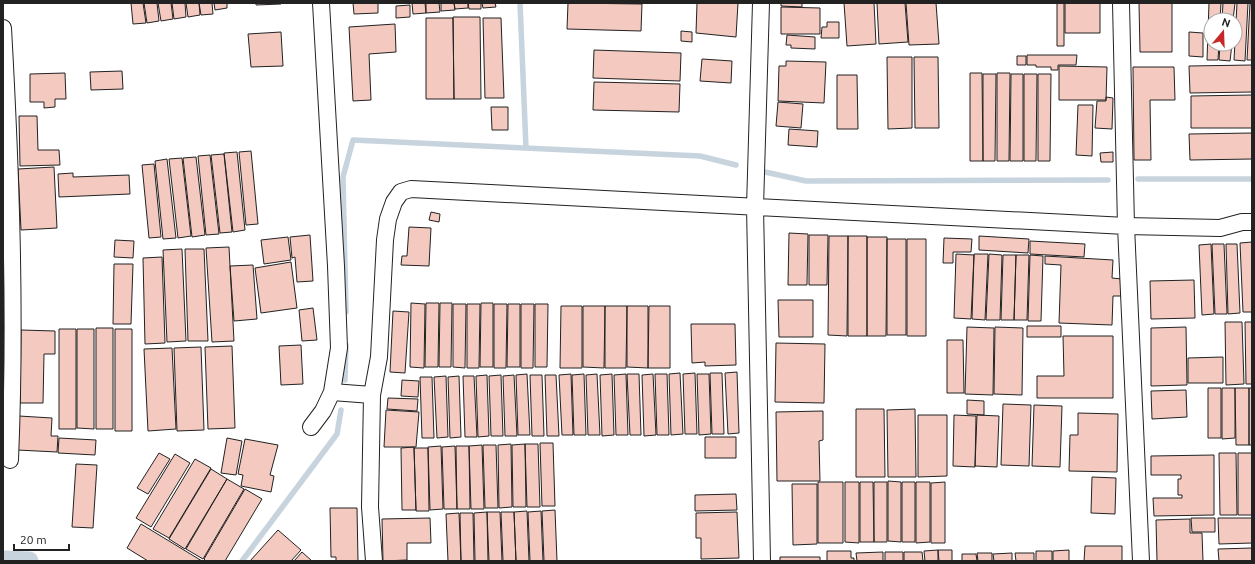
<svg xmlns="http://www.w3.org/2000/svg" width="1255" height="564" font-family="Ubuntu,sans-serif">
<rect width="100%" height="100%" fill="#fff"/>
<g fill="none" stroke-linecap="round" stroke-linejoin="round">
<!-- stream -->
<path stroke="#c7d3dd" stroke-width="5.5" d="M520,3L526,148
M765,172L806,181L1108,180
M1138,179H1252
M346,312L343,177L353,140L700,156L736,165
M345,380L346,345
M242,561L337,434L341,410"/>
<!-- canal -->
<path stroke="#c7d3dd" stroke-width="19" d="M3,560L29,561"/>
</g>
<!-- building -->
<path fill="#f3c9c0" stroke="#222" d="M131,3H143L146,23L133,24Z
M144,3H157L159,21L147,23Z
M158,3H171L173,19L161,21Z
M172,3H185L186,17L174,19Z
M186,3H199L200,15L188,17Z
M199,3H212L213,14L201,15Z
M214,3H227V8L215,10Z
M256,3H281V4L256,5Z
M353,3H378V13L354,14Z
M412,3H425L426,13L413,14Z
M426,3H439L440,12L426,13Z
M441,3H454L455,10L441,11Z
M454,3H468V8L455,9Z
M468,3H481V9H469Z
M482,3H495L496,7L483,8Z
M568,3L642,4L641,31L567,29Z
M697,3H738L736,37L696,33Z
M781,3H802V7L781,6Z
M844,3H874L876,44L847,46Z
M877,3H905L908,42L879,44Z
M906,3H936L939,44L909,45Z
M1057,3H1064V46H1057Z
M1065,3H1100V33H1065Z
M1139,3H1172V52H1140Z
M1209,3H1221L1220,20H1211V44H1219L1218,60H1207Z
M1223,3H1235L1233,20H1222Z
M1237,3H1248L1245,61L1234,60Z
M1250,3H1252V60H1247Z
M410,5V17L396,18V6Z
M781,7L820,8V34H781Z
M453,17H480L481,99H454Z
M426,18H453L454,99H426Z
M483,18H501L504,98H485Z
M827,22H839V38H821L822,27H827Z
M395,24L396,52L369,54L371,100L353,101L349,27Z
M681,31L692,32V42L681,41Z
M281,32L283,66L251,67L248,34Z
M1189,32L1203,33V57L1189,56Z
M787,35L815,37V49L791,48V45H786Z
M1220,44H1232L1230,61L1219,60Z
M594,50L681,53L680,81L593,78Z
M1027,55H1077L1076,65H1058V70H1051V67H1036V65H1027Z
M1017,56H1026V65H1017Z
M887,57H912V128L888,129Z
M914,57H938L939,128H915Z
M702,59L732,61L731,83L700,81Z
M786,61L826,62L824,103L778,101L779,66H786Z
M1252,65V92L1190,93L1189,66Z
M1059,66L1107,67L1106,100H1059Z
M1133,67H1174L1175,100H1150L1151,160H1134Z
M122,71L123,89L91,90L90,72Z
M65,73L66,99H55V107L44,108V102H30V74Z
M970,73H982L983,161H970Z
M997,73H1010L1009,161H997Z
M983,74H996L995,161H983Z
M1011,74H1023V161H1010Z
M1024,74H1037L1036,161H1024Z
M1038,74H1051L1050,161H1038Z
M837,75H857L858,129H837Z
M594,82L680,84L679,112L593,110Z
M1252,95V128H1191V96Z
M1106,97L1113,98L1112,129L1095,128L1097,101H1106Z
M778,102L803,104L801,128L776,126Z
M1078,105H1093L1092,156L1076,155Z
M491,107H508V130H492Z
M19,116H37L38,150H59L60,165L20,166Z
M789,129L818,131L817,147L788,145Z
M1252,133V159L1190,160L1189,134Z
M251,151L258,224L246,225L239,152Z
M237,152L245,230L233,232L224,153Z
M1113,152V162H1101L1100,153Z
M224,154L232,232L220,233L211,155Z
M210,155L219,234L206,235L198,156Z
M196,157L205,235L192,237L183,158Z
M182,158L191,236L178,238L169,159Z
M167,159L176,238L163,239L155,161Z
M154,164L161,237L149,238L142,165Z
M54,167L57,228L21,230L18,169Z
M73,173V177L129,175L130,194L59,197L58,174Z
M431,212L440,214L439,222L429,220Z
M409,227L431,228L429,266L401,265L402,256H407Z
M789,233L808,234L807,285H788Z
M310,235L313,281L297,282L295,257L292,258L290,237Z
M809,235H828L827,285H809Z
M829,236H848L847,336L828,335Z
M848,236H867V336H848Z
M979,236L1029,239L1028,253L979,250Z
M288,237L291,260L264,264L261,240Z
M867,237H887L886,336H867Z
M944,238L972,239L971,252H953V263H943Z
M887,239H906V335H887Z
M907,239H926V336H907Z
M115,240L134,241L133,258L114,257Z
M1030,241L1085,244L1084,257L1030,254Z
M1252,242V312H1243L1240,243Z
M3,244L6,302H3Z
M1211,244L1214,314L1202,315L1199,245Z
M1212,244H1224L1227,314H1215Z
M1226,244H1237L1240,313L1228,314Z
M229,247L234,341L212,342L206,248Z
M182,249L186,341L167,342L163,250Z
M185,249H204L208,341H188Z
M956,254L974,255L971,319L954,318Z
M974,254H988L985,320L972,319Z
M989,254L1002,255L1000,320H986Z
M1003,255H1016L1014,320H1001Z
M1016,255H1029L1027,320H1014Z
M1030,255L1043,256L1041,321H1028Z
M1045,256L1113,260L1112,278L1122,279L1121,296H1113L1112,325L1059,323L1061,265L1045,264Z
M162,257L165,343L145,344L143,258Z
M291,262L297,308L261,313L255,268Z
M114,264H133L131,324H113Z
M253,265L257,319L234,321L230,266Z
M1194,280L1195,318L1151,319L1150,281Z
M778,300H813V337H779Z
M411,303L425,304L424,368L410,367Z
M426,303H439L438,367H425Z
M440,303H452L451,367H439Z
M481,303H493V367H480Z
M453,304H466L465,368L453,367Z
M467,304H480L479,368H467Z
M494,304H507L506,368H494Z
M508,304H520V367H507Z
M521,304H534L533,368H521Z
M535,304H548L547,367H535Z
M561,306H582V368H560Z
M583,306H605L604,368L583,367Z
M605,306H627L626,368H605Z
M627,306H648V368L627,367Z
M649,306H670V368H648Z
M313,308L317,340L302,341L299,310Z
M393,311L409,312L405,373L390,372Z
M1225,322H1242L1244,384L1226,385Z
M1245,322H1252V384H1246Z
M691,324H735L736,365L705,366V362L692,363Z
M1027,326H1061V337H1027Z
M967,327L994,328L993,395L965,394Z
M995,327L1023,328L1022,395L994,394Z
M1186,327L1187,385L1151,386V328Z
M96,328H113V429H96Z
M59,329H76V429H59Z
M77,329H94V429L77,428Z
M115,329H132V431H115Z
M21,330L55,331V354H44L43,403H20Z
M1063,336H1113V398H1037V376H1064Z
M947,340H963L964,393H947Z
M776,343L825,344L824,403L775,402Z
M301,345L303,384L281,385L279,346Z
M232,346L235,428L208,429L205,347Z
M201,347L204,430L177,431L174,348Z
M172,348L176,429L148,431L144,349Z
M1223,357V383H1188V358Z
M737,372L739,433L728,434L725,373Z
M680,373L683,434L671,435L669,374Z
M695,373L697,434H685L683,374Z
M710,373H722L724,434H712Z
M527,374L530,435H518L516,375Z
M571,374L573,435H562L559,375Z
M584,374L586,435H574L572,375Z
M597,374L600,435H588L586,375Z
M612,374L614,435L602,436L600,375Z
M626,374L628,435H616L614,375Z
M627,374H639L641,435H630Z
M653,374L656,435L644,436L642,375Z
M655,374H667L669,435H657Z
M697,374H709L711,434L699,435Z
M487,375L489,436L478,437L476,376Z
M501,375L503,436H491L489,376Z
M514,375L517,436H505L503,376Z
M530,375H542L544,436H532Z
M545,375H556L559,436H547Z
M446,376L448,437L437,438L434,377Z
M459,376L461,437L450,438L448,377Z
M463,376H474L477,437H465Z
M420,377H432L434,438H422Z
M402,380L419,381L418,397L401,396Z
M1208,388H1221V438H1208Z
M1222,388H1235V438L1222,439Z
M1235,388H1249V445H1236Z
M1249,388H1252V445H1249Z
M1186,390L1187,417L1152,419L1151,391Z
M388,398L418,399L417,411L387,409Z
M967,400L984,401V415L967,414Z
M1003,404L1031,405L1029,466L1001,465Z
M1034,405L1062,406L1060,467L1032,466Z
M856,409H884L885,477H856Z
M915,409L916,477H888L887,410Z
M386,410L419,412L416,447H384Z
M823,411V440L819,441L820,481H777L776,412Z
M1078,413L1118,414L1117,472L1069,471L1070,435H1078Z
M918,415H947V476L918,477Z
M954,415L976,416L975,467L953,466Z
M977,415L999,416L997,467L975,466Z
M19,416L52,418L51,436H58L57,452L17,450Z
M705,437H736V458H705Z
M59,438L96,440L95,455L58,453Z
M227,438L242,441L236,475L221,473Z
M245,439L278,445L270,475L274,476L271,492L241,486L243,475L238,474Z
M540,443H553L555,506H542Z
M511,444L512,507L499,508L498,445Z
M525,444H538L540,507H527Z
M525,444L526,507H513L512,445Z
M482,445L484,509H471L469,446Z
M483,445H496L498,508H485Z
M441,446L443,509L430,510L428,447Z
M455,446L457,509H444L442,447Z
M456,446H469L470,509H457Z
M414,447L416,510H402L401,448Z
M414,448H428L429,511H416Z
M159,453L170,459L148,494L137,488Z
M1219,453H1236L1237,515H1220Z
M1238,453H1252V515H1238Z
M175,454L190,463L151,527L136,518Z
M1214,455V515L1154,516L1153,498H1182V495H1178V479H1181V475H1151V456Z
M195,459L211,468L169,538L153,529Z
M76,464L97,465L93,528L72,527Z
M211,469L227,479L185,549L169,539Z
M1092,477L1116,478L1115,514L1091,513Z
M227,479L244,489L203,559L186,549Z
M888,481L901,482V542L888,541Z
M818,482H843V543H818Z
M845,482H859V543L845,542Z
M860,482H873L874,542H860Z
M874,482H887V542H874Z
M902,482H915V542H902Z
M916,482H930V542L916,543Z
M945,482V543H931V483Z
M792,484H817V544L793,545Z
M245,489L262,499L225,561H206L204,559Z
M736,494L737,510L695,511V495Z
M330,508H357L358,561H336V557H331Z
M555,510L557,561H544L542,511Z
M527,511L529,561H516L514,512Z
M541,511L543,561H530L528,512Z
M487,512L488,561H475L474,513Z
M487,512H500L502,561H489Z
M501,512H514L516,561H503Z
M737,512L739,558L701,559V538H696V513Z
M459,513L461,561H448L446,514Z
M460,513H473L474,561H461Z
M430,518L431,543H407V560L383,561L382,519Z
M1191,518H1215V532H1192Z
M1218,518H1252V543L1219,544Z
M1190,519V533H1202L1203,561H1157L1156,520Z
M141,524L202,561H148L127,548Z
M278,530L301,550L291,561H250Z
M1085,546H1122V561H1084Z
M1252,548V561H1219L1218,549Z
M938,550V561H925L924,551Z
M938,550H952V561H939Z
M1069,550V561H1053V551Z
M827,551H851V558H854V561H827Z
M1036,551H1052V561H1036Z
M302,552L312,561H294Z
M883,552V561H857L856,553Z
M885,552H903V561H885Z
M904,552H922L923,561H904Z
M977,553H992V561H978Z
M1012,553V561H994L993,554Z
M1015,553H1034V561H1016Z
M962,554H976L977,561H962Z
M780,557H820V561H780Z"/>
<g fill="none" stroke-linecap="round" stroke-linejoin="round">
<defs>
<path id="street" d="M761,3L755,207L762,561
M1121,3L1126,226L1141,561
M3,28C11,172 16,316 10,460
M332,392L372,395
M311,427L323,411L332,392L339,348L336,266L321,3
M374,561L370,507L372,395L379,357L385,240L388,219L394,202L401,192L411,189L1126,226L1220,228L1242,222H1252"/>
</defs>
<!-- street casing -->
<use href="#street" stroke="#222" stroke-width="18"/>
<!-- street -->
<use href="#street" stroke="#fff" stroke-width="16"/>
</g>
<!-- border -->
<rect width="1255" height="564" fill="none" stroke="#222222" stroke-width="8"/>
<!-- north arrow -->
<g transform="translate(1223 32) rotate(19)"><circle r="19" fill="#ffffff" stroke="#a7a7a7"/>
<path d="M0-3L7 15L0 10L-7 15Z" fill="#c62828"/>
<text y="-6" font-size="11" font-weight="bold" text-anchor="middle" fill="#222222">N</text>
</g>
<!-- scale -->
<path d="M14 544v6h55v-6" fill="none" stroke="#222222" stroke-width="2"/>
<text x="20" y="544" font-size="12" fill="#222222" stroke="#ffffff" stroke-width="3" paint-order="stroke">20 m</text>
</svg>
